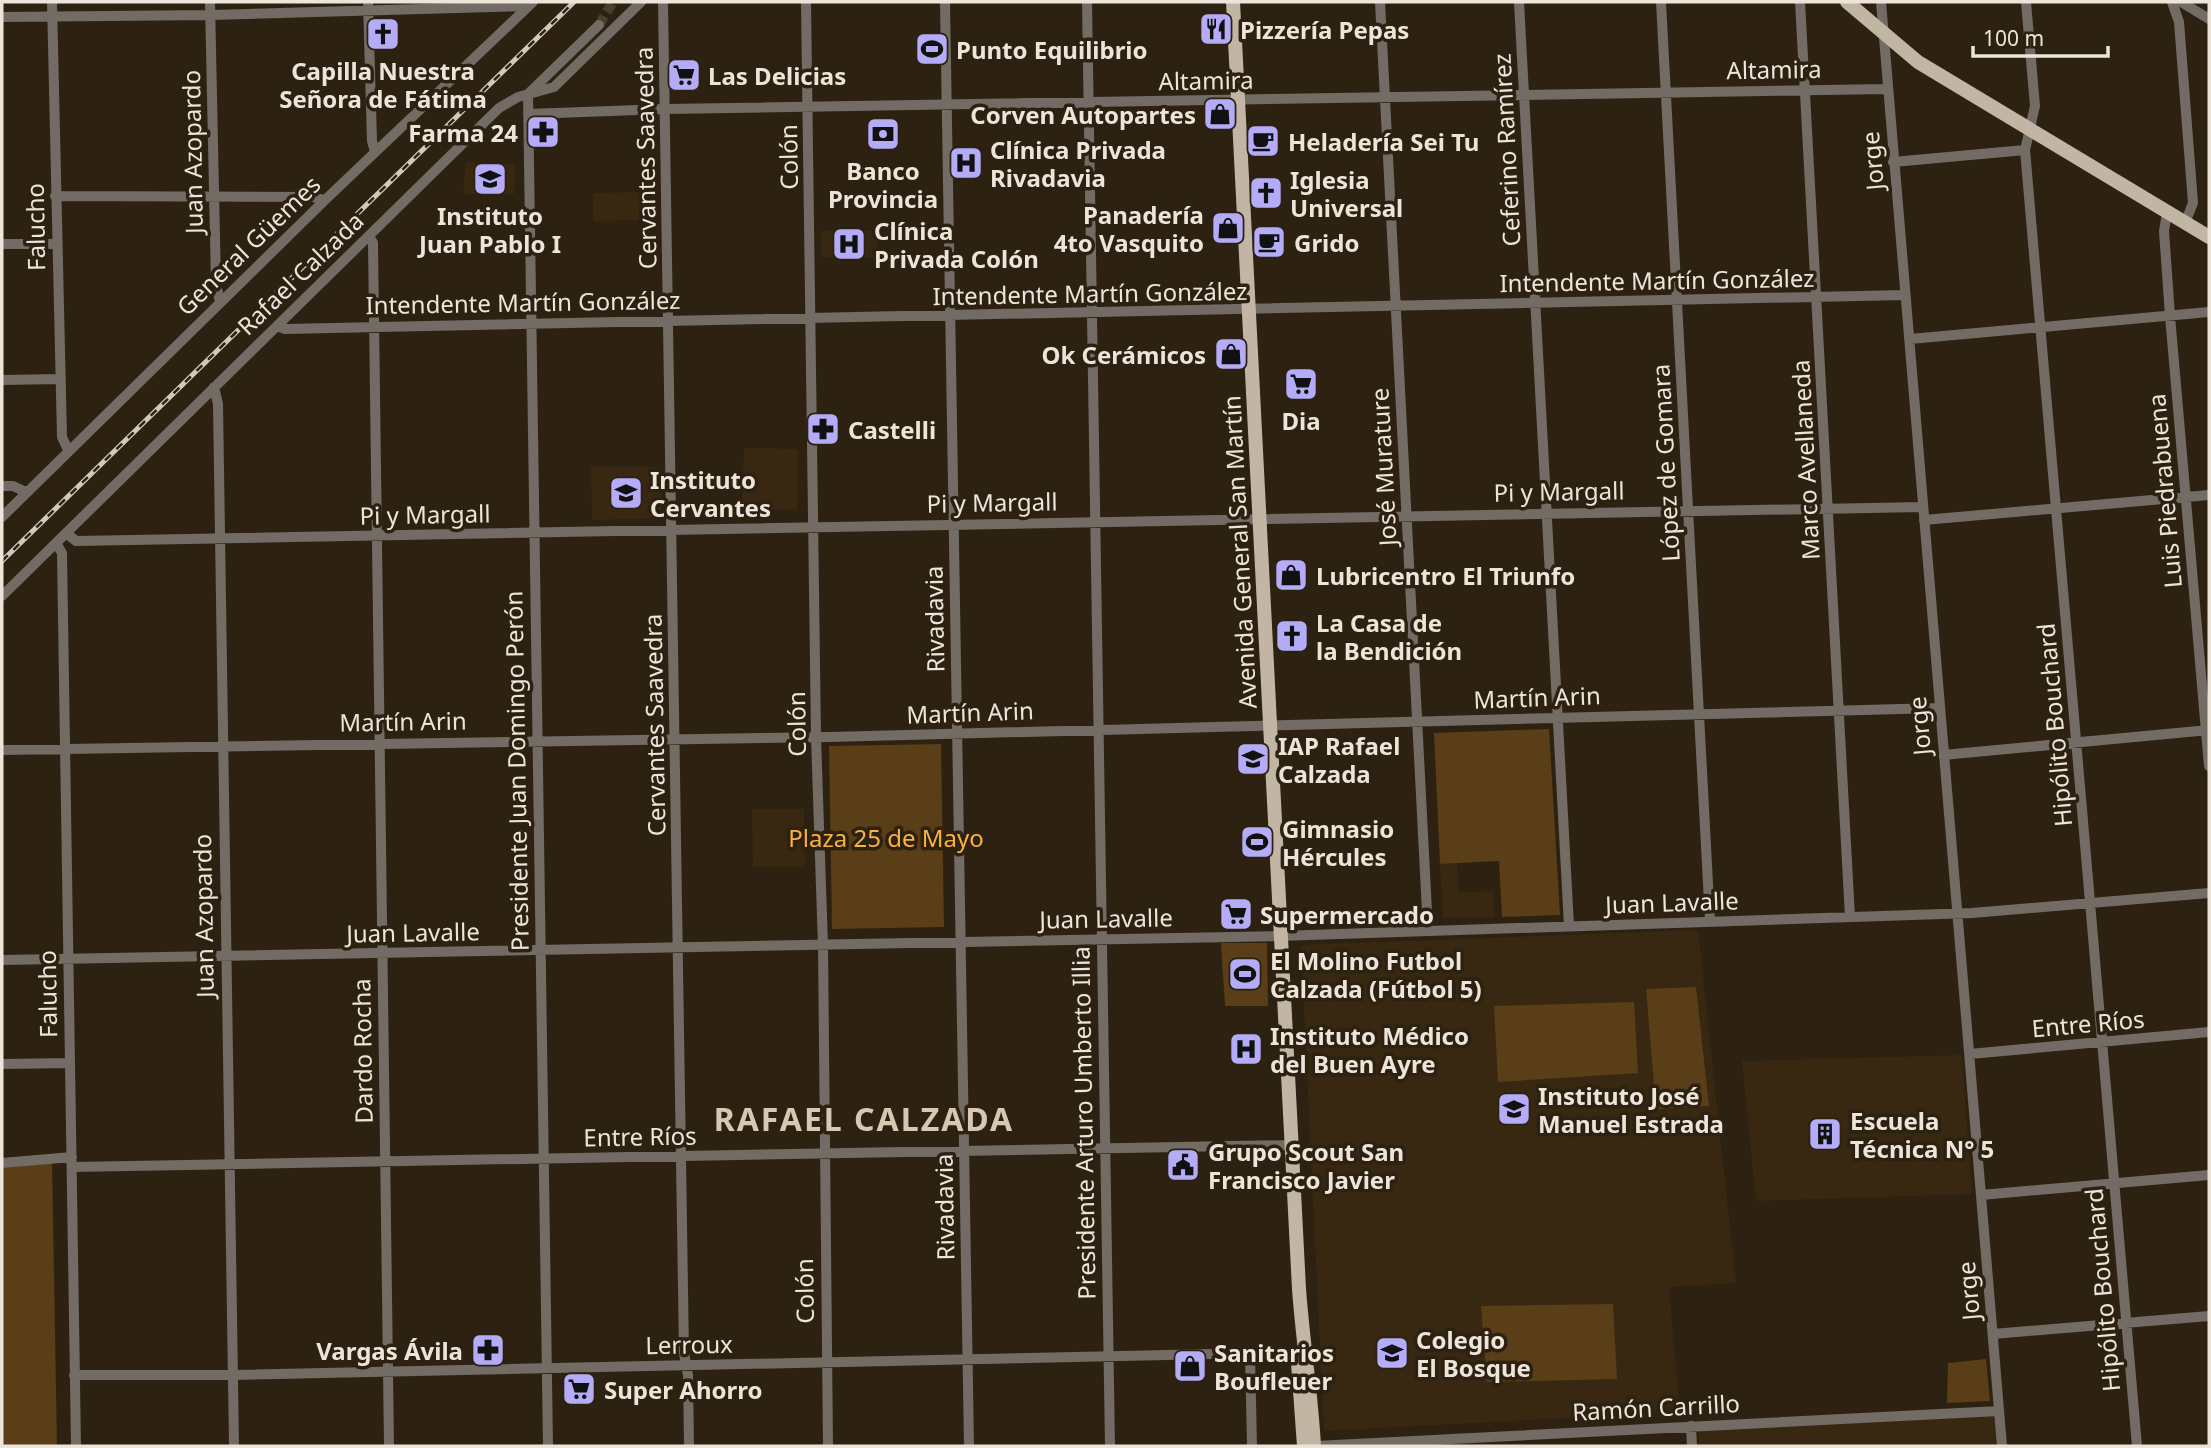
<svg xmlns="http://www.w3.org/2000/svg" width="2211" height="1448" font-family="'Noto Sans',sans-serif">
<rect width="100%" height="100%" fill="#2d2111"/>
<!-- built -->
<path fill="#382811" d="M466,162L515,164L514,194H463Z
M649,192V220L593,221V193Z
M821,231H877V257H821Z
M744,448L798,449L797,509L742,511Z
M591,467H660L662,518L592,520Z
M752,809H804L805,867H753Z
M1457,863L1459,892L1493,891L1495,917L1443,918L1440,864Z
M1698,930L1736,1283L1669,1287L1680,1412L1324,1431L1301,945Z
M1962,1055L1972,1194L1756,1201L1742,1061Z
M1995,1416L1998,1446H1699L1698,1430Z"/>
<!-- green -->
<path fill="#593e17" d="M1549,729L1560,915L1502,917L1499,861L1440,864L1434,733Z
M941,744L944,927L832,929L829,746Z
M1221,943H1267L1268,1006H1225Z
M1696,987L1709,1106L1656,1109L1646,989Z
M1634,1002L1638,1073L1498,1082L1494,1006Z
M52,1161L57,1446H2V1167Z
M1613,1304L1617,1379L1487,1382L1481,1306Z
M1986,1359L1990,1401L1947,1403L1948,1363Z"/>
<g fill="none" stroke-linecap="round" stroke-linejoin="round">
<!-- minor-tunnel -->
<path stroke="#4a3e2f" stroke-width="10" stroke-dasharray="10 5" stroke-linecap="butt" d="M599,25L613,2"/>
<!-- minor -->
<path stroke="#726c64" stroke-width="10" d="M52,2L62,437L68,450
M210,2L216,284L220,302
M368,2L372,141L375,152
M663,2L684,1353L688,1375L689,1446
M806,2L816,737L823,946L828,1446
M945,2L969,1446
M1087,2L1110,1446
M1380,2L1428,931
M1519,2L1569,926
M1661,2L1710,921
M1800,2L1850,917
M1881,2L2002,1446
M2026,2L2035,106L2025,150L2137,1446
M2172,2L2179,22L2193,203L2185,223
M2181,2L2209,19
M2,17L211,15L525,6
M528,94L548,1446
M528,94L599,25
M528,114L666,109L1886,89
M1893,162L2025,150
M55,196L312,197L325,200
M2167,213L2164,231L2170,316L2209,766
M369,236L373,243L389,1446
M2,244H56
M277,326L285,329L1905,295
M1910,339L2209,312
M2,380L61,379
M214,387L218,404L234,1446
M2,486H13L26,492
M2,517L325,200L533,2
M1924,520L2209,495
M66,533L76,541L1922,507
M56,543L62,553L76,1446
M2,596L499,108L518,97L554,87L641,2
M2,750L830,737L1939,708
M1943,755L2209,730
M2,960L1280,936L1972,913L2209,893
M1970,1054L2209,1032
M2,1064L70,1063
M2,1163L72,1157
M73,1167L1291,1145
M1981,1195L2209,1175
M1993,1334L2209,1316
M1250,1353L1252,1446
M74,1375H233L1303,1352
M1691,1426L1692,1446
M1316,1446L1999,1411"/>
<!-- major -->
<path stroke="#c2b5a4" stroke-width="14" d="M1233,2L1299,1289C1303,1343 1311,1392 1314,1446
M1847,2L1918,62L2209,237
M1303,1352L1298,1363L1304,1446"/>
<defs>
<path id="rail" d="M2,561L574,2"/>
</defs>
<!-- rail casing -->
<use href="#rail" stroke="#d2c9bd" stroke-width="5"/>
<!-- rail -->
<use href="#rail" stroke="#2d2111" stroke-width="2.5" stroke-dasharray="8" stroke-linecap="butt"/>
</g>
<!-- icons -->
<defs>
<symbol id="restaurant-square" viewBox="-11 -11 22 22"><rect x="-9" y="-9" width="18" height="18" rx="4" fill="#b5acf8" stroke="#2d2111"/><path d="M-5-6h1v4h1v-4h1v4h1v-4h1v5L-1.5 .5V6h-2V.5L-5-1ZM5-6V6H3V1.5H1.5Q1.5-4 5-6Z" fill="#111"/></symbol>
<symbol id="church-square" viewBox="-11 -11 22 22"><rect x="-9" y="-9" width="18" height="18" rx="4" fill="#b5acf8" stroke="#2d2111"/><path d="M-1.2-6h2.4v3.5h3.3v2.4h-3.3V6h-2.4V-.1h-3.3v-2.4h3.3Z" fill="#111"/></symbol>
<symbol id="stadium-square" viewBox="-11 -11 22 22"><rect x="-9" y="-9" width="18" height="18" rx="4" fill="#b5acf8" stroke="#2d2111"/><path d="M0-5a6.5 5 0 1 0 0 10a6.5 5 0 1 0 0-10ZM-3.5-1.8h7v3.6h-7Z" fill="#111"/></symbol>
<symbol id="supermarket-square" viewBox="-11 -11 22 22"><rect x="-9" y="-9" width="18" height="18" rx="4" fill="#b5acf8" stroke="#2d2111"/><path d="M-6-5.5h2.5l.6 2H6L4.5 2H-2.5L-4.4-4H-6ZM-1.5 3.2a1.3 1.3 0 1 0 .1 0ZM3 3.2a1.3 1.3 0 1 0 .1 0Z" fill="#111"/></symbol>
<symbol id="shop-square" viewBox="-11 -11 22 22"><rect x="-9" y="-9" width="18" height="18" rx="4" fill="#b5acf8" stroke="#2d2111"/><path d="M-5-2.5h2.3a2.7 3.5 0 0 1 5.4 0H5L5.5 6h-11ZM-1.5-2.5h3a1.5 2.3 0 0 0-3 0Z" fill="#111"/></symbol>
<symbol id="pharmacy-square" viewBox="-11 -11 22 22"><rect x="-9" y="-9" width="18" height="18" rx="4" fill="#b5acf8" stroke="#2d2111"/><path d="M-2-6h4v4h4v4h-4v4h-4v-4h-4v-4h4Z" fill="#111"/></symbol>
<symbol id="bank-square" viewBox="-11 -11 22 22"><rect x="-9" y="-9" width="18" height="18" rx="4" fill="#b5acf8" stroke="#2d2111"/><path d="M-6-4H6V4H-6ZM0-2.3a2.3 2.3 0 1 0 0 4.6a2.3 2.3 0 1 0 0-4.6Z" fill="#111"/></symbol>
<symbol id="cafe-square" viewBox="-11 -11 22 22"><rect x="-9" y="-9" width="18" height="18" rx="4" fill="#b5acf8" stroke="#2d2111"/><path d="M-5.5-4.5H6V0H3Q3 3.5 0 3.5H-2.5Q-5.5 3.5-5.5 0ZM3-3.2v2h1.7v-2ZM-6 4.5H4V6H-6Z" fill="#111"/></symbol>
<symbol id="hospital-square" viewBox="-11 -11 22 22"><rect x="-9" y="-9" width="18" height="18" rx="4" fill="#b5acf8" stroke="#2d2111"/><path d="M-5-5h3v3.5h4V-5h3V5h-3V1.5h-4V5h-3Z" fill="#111"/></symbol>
<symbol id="school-square" viewBox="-11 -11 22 22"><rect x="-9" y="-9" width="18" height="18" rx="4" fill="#b5acf8" stroke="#2d2111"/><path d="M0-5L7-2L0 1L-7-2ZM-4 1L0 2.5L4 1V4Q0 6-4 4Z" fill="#111"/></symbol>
<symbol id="university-square" viewBox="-11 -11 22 22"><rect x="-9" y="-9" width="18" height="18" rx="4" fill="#b5acf8" stroke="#2d2111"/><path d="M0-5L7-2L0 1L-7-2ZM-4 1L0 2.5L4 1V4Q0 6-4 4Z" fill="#111"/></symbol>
<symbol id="building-square" viewBox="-11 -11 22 22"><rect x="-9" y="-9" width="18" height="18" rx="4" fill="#b5acf8" stroke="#2d2111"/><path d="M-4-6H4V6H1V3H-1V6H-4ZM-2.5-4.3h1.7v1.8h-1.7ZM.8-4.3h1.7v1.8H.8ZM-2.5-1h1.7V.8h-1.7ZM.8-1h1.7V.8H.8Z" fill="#111"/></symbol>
<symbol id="civic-square" viewBox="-11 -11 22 22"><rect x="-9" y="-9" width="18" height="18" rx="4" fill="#b5acf8" stroke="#2d2111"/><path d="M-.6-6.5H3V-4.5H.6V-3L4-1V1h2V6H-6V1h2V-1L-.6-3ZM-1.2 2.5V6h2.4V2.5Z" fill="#111"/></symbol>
</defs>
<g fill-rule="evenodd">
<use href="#restaurant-square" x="1197" y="10" width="38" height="38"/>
<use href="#church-square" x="364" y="15" width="38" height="38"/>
<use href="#stadium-square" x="913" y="30" width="38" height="38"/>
<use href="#supermarket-square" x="665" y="56" width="38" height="38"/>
<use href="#shop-square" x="1201" y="95" width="38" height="38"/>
<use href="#pharmacy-square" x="524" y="113" width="38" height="38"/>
<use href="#bank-square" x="864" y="115" width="38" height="38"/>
<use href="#cafe-square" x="1244" y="122" width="38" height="38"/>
<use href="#hospital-square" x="947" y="144" width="38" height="38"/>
<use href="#school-square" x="471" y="160" width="38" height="38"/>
<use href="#church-square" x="1247" y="174" width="38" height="38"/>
<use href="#shop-square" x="1209" y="209" width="38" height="38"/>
<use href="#cafe-square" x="1250" y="223" width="38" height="38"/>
<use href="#hospital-square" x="830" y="225" width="38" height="38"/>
<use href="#shop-square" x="1212" y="335" width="38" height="38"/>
<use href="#supermarket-square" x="1282" y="365" width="38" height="38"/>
<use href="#pharmacy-square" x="804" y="410" width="38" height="38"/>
<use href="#school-square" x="607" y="474" width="38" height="38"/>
<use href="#shop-square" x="1272" y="556" width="38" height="38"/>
<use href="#church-square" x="1273" y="617" width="38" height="38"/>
<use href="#university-square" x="1234" y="740" width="38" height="38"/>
<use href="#stadium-square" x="1238" y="823" width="38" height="38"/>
<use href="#supermarket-square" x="1217" y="895" width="38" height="38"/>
<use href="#stadium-square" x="1226" y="955" width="38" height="38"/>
<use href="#hospital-square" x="1227" y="1030" width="38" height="38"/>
<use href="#school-square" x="1495" y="1090" width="38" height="38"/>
<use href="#building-square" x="1806" y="1115" width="38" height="38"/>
<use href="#civic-square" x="1164" y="1146" width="38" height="38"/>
<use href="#pharmacy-square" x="469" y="1331" width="38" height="38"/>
<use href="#school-square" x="1373" y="1334" width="38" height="38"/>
<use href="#shop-square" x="1171" y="1347" width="38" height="38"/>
<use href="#supermarket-square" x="560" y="1370" width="38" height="38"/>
</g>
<g text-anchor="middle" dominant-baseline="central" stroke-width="7" stroke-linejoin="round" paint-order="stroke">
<!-- poi labels -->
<g font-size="24" font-weight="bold" fill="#ede5da" stroke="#2d2111" text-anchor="start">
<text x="1240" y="29">Pizzería Pepas</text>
<text x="956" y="49">Punto Equilibrio</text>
<text x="383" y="70" text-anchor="middle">Capilla Nuestra<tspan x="383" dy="28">Señora de Fátima</tspan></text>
<text x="708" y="75">Las Delicias</text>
<text x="1196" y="114" text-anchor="end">Corven Autopartes</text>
<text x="518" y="132" text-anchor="end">Farma 24</text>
<text x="1288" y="141">Heladería Sei Tu</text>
<text x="990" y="149">Clínica Privada<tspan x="990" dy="28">Rivadavia</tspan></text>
<text x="883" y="170" text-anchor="middle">Banco<tspan x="883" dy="28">Provincia</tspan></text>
<text x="1290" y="179">Iglesia<tspan x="1290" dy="28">Universal</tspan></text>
<text x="1204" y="214" text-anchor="end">Panadería<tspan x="1204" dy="28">4to Vasquito</tspan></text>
<text x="490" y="215" text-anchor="middle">Instituto<tspan x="490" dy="28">Juan Pablo I</tspan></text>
<text x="874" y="230">Clínica<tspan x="874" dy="28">Privada Colón</tspan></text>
<text x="1294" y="242">Grido</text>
<text x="1206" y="354" text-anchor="end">Ok Cerámicos</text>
<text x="1301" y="420" text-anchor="middle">Dia</text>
<text x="848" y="429">Castelli</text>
<text x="650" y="479">Instituto<tspan x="650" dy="28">Cervantes</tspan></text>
<text x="1316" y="575">Lubricentro El Triunfo</text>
<text x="1316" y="622">La Casa de<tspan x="1316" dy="28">la Bendición</tspan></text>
<text x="1278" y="745">IAP Rafael<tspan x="1278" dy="28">Calzada</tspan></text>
<text x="1282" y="828">Gimnasio<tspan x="1282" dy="28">Hércules</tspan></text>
<text x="1260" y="914">Supermercado</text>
<text x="1270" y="960">El Molino Futbol<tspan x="1270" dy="28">Calzada (Fútbol 5)</tspan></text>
<text x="1270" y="1035">Instituto Médico<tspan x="1270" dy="28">del Buen Ayre</tspan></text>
<text x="1538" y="1095">Instituto José<tspan x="1538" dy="28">Manuel Estrada</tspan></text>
<text x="1850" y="1120">Escuela<tspan x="1850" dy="28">Técnica N° 5</tspan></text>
<text x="1208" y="1151">Grupo Scout San<tspan x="1208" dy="28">Francisco Javier</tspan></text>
<text x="1416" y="1339">Colegio<tspan x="1416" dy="28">El Bosque</tspan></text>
<text x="463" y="1350" text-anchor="end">Vargas Ávila</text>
<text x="1214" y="1352">Sanitarios<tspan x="1214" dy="28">Boufleuer</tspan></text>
<text x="604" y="1389">Super Ahorro</text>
</g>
<!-- street labels -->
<g font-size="24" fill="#ede5da" stroke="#2d2111">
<text transform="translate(1774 69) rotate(-1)">Altamira</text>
<text transform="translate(1206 80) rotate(-1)">Altamira</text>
<text transform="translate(1506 150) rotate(-93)">Ceferino Ramírez</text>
<text transform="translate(192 152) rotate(-91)">Juan Azopardo</text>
<text transform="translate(788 157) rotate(-91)">Colón</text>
<text transform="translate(645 158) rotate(-91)">Cervantes Saavedra</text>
<text transform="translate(1872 161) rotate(-95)">Jorge</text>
<text transform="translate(35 227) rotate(-91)">Falucho</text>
<text transform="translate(248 245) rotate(-44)">General Güemes</text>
<text transform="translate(300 273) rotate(-44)">Rafael Calzada</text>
<text transform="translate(1657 280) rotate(-1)">Intendente Martín González</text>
<text transform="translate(1090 293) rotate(-1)">Intendente Martín González</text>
<text transform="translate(523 302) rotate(-1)">Intendente Martín González</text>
<text transform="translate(1805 460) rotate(-93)">Marco Avellaneda</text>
<text transform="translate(1665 463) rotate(-93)">López de Gomara</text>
<text transform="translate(1383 467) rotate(-93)">José Murature</text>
<text transform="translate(1559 491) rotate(-1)">Pi y Margall</text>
<text transform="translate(2164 491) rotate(-95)">Luis Piedrabuena</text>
<text transform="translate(992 502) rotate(-1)">Pi y Margall</text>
<text transform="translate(425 514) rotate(-1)">Pi y Margall</text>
<text transform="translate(1239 552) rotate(-93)">Avenida General San Martín</text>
<text transform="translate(934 619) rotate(-91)">Rivadavia</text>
<text transform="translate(1537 697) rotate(-2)">Martín Arin</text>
<text transform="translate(970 712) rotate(-2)">Martín Arin</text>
<text transform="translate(403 721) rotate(-1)">Martín Arin</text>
<text transform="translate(796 724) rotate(-91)">Colón</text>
<text transform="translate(654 725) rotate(-91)">Cervantes Saavedra</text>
<text transform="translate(2054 725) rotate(-95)">Hipólito Bouchard</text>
<text transform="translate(1919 726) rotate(-95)">Jorge</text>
<text transform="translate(516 771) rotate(-91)">Presidente Juan Domingo Perón</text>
<text transform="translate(1672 902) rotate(-2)">Juan Lavalle</text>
<text transform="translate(203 916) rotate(-91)">Juan Azopardo</text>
<text transform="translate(1106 918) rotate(-1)">Juan Lavalle</text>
<text transform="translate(413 932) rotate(-1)">Juan Lavalle</text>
<text transform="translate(47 994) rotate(-91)">Falucho</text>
<text transform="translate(2088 1023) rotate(-5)">Entre Ríos</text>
<text transform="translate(362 1051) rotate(-91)">Dardo Rocha</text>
<text transform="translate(1083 1123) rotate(-91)">Presidente Arturo Umberto Illia</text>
<text transform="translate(640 1136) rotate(-1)">Entre Ríos</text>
<text transform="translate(944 1207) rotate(-91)">Rivadavia</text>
<text transform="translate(2102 1290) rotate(-95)">Hipólito Bouchard</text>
<text transform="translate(804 1291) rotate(-91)">Colón</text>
<text transform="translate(1968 1291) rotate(-95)">Jorge</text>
<text transform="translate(689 1344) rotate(-1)">Lerroux</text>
<text transform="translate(1656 1407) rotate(-3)">Ramón Carrillo</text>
</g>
<!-- park labels -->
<g font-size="24" fill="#fab141" stroke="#2d2111">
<text x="886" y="837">Plaza 25 de Mayo</text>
</g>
<!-- district labels -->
<g font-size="32" font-weight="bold" letter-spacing="2" fill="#d8c8b3" stroke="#2d2111">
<text x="864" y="1118">RAFAEL CALZADA</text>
</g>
</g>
<!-- border -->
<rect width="2211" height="1448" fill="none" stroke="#ede5da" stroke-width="7"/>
<!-- scale -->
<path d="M1973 46v10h135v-10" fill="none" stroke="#ede5da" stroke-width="3.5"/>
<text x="1983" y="46" font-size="21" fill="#ede5da" stroke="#2d2111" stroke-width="5" paint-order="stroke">100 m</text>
</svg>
